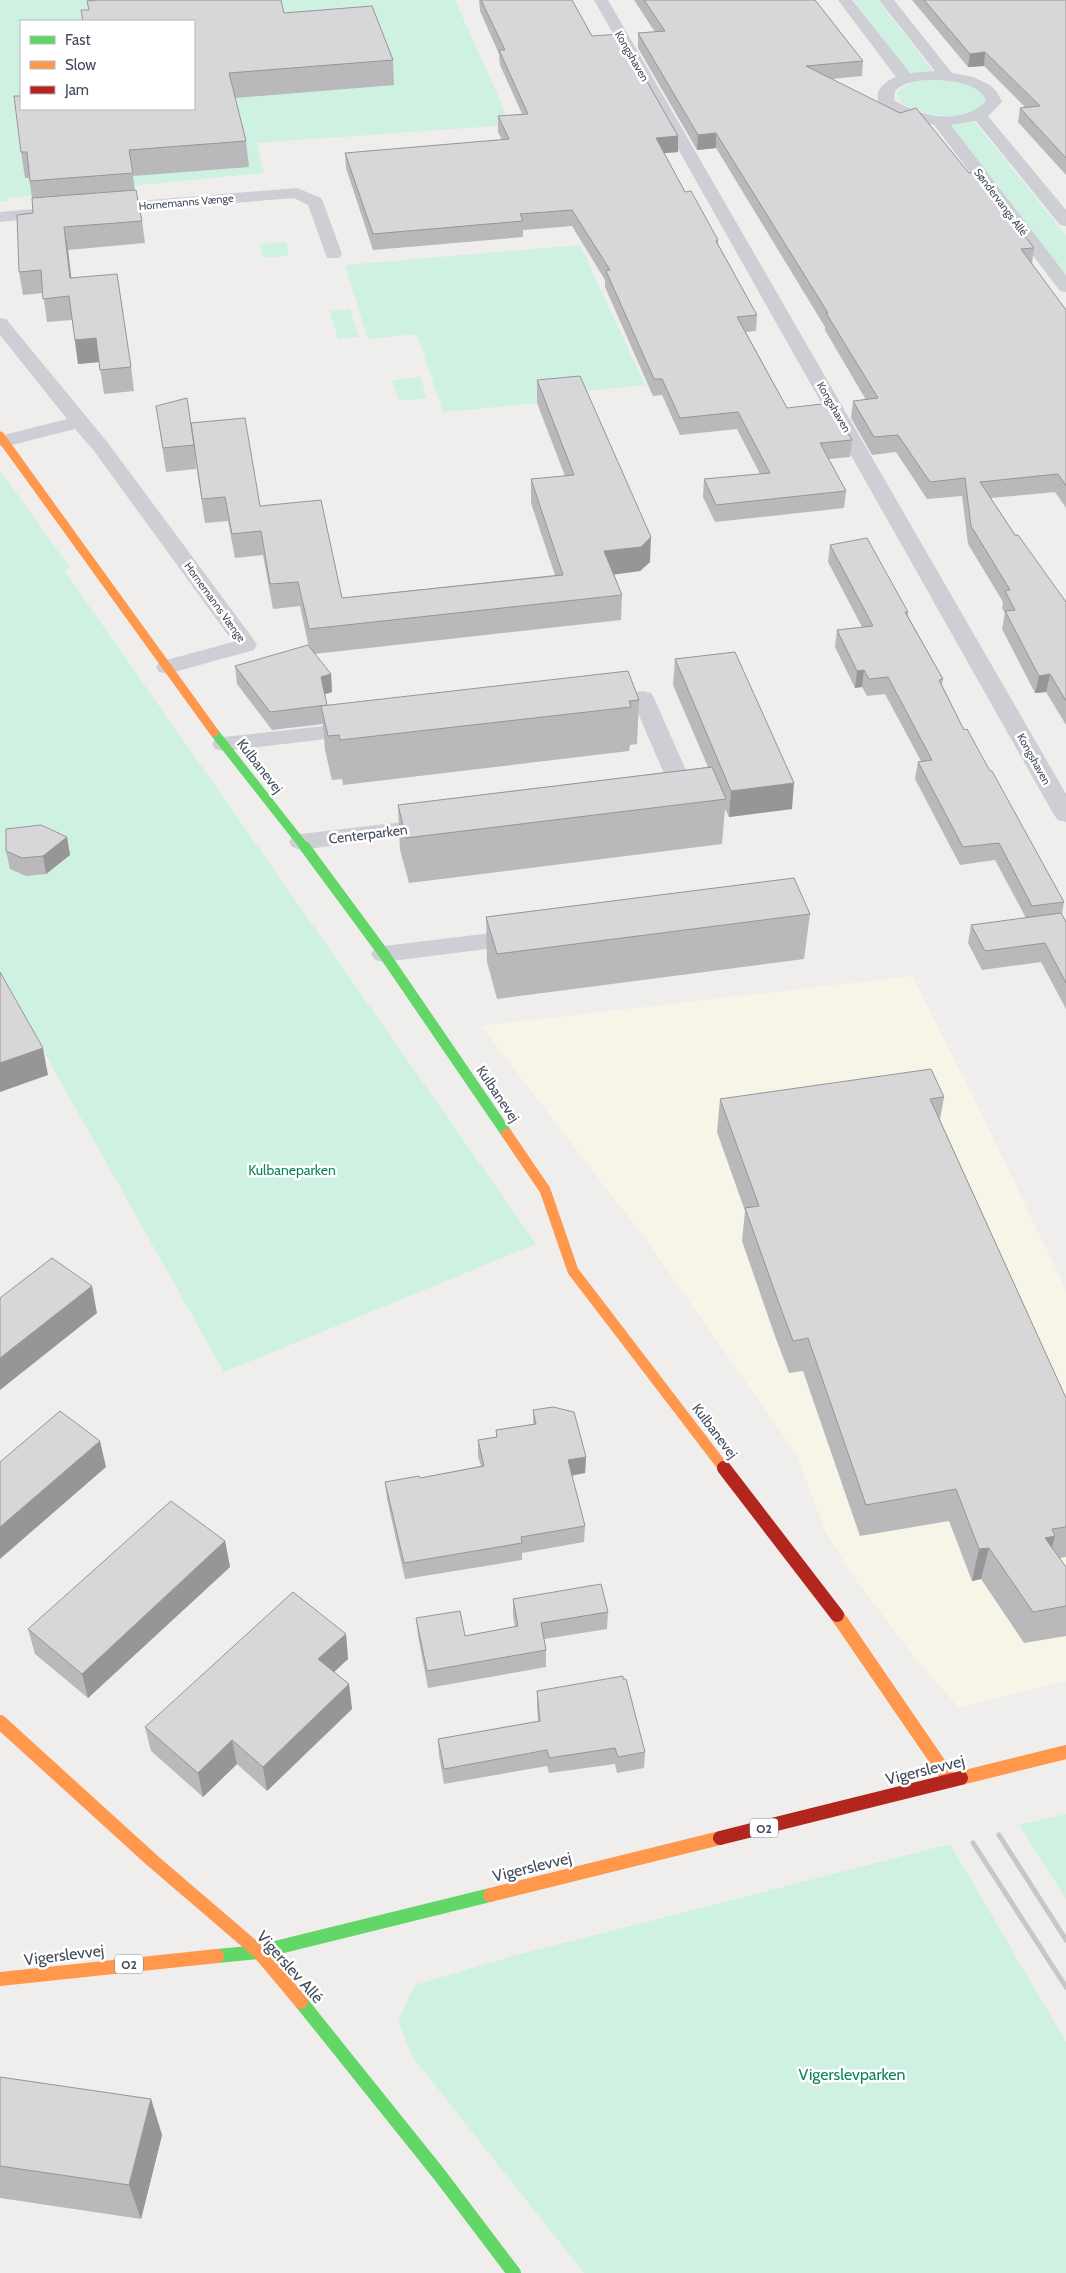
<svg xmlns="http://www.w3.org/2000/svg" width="1066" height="2273" font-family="Cabin,sans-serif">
<rect width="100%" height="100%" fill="#efeeed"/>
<!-- commercial -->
<path fill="#f7f5e7" d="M912,976L972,1094L1066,1290V1681L959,1708L915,1658L853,1576L825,1531L797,1455L647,1241L481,1026Z"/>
<!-- green -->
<path fill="#cff1e1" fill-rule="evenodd" d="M0,0H455L511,125L257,143L264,173L9,198L8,201L0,202ZM21,21H194V109H21Z
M853,0H878L933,71L915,73L906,70Z
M924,80H947L978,88L988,101C983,105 977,110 972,112C953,121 916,114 900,102L897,93C904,84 914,82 924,80Z
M968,122H975L1066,236V275L951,125Z
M286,242L289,256L263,258L260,244Z
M580,245L645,385L568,393L570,400L443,412L417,334L368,339L345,265Z
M350,309L359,337L338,339L330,311Z
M420,377L427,398L399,401L392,380Z
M0,470L70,568L64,570L536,1244L224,1372L0,974Z
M1066,1814V1899L1019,1825Z
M950,1844L1066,2042V2273H584L412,2056L398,2020L415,1985L513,1956Z"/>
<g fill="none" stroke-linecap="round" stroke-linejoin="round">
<!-- street -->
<path fill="#cecfd4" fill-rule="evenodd" d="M594,0H608L1066,794V822L1058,820L1054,815Z
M838,0H852L910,73L935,71L879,0H894L952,73L973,77L990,85L997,92L1002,102L988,116L1066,210V226L1060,225L976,121L951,125L1066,275V292L1060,291L934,125L904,118L880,105C872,92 885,81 896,77ZM938,80C953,81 981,84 986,101C962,126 920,117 894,100L895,91C906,80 923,80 938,80Z
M297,188L321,198L323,202L342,254L339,258H327L308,205L294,198L102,214L96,213L94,209L96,205L102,204Z
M54,207L60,208L62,212L60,216L0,222V212Z
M0,318L6,319L108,443L254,640L257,645L254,650L167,674L159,672L156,667L159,662L233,642L94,451L75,429L4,447L0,446V436L67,419L0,335Z
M643,691L651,693L654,698L697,795L693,800L674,804L666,802L662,797L666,792L671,790L635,706L603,709L595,707L592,702L595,697Z
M361,722L369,724L372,729L369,734L223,751L215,749L212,744L215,739L223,737Z
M436,818L444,820L448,825L444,830L301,850L292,847L289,842L292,837L301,834Z
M524,929L533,931L537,937L533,943L384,962L375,960L371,954L375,948L384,946Z"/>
<!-- fast-far2 -->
<path stroke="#63d668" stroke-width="9" d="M214,732L306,849"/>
<!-- fast-far1 -->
<path stroke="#63d668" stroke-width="11" d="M305,847L384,954L507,1134"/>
<!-- fast -->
<path stroke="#63d668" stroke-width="14" d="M217,1956L259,1952L490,1895
M301,2002L439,2174L514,2273"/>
<!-- slow-far2 -->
<path stroke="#ff974d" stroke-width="9" d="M0,436L214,732"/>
<!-- slow-far1 -->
<path stroke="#ff974d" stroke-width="11" d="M507,1134L545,1190L573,1271L723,1467"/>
<!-- slow -->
<path stroke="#ff974d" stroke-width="14" d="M837,1615L950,1780
M0,1722L154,1862L259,1952L301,2002
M961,1778L1066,1752
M490,1895L720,1838
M0,1979L217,1956"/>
<!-- jam-far1 -->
<path stroke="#b3261e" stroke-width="11" d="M723,1467L725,1469"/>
<!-- jam -->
<path stroke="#b3261e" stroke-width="14" d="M724,1468L837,1615
M720,1838L961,1778"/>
<!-- rail -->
<path stroke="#c6c7ca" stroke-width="5" d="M999,1835L1066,1940
M973,1843L1066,1987"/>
</g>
<!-- wall -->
<path fill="#b9b9bb" d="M479,0H572L592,36L678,152L664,153L685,192L718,240V244L757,315L756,331L746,332L787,408L852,440L850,457L829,459L846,491L844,508L715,522L703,497L704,479L760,474L737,429L680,435L662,395L653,396L605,287V280L572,226L523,230V237L373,250L346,168L345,153L502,140L498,132V116L522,114L500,65L499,54L480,11Z
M634,0H815L863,61L862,76L832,79L969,173L1034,248L1032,264L1066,310V508L1055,492L991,498L1015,535L1066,602V725L1046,692L1035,693L1002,629L1005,613L1002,608L1003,602L968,544L962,496L927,499L896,452L872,455L851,418L853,401L866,400L825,330V327L716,148L697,150L638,48V33L655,32Z
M912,0H1066V175L1018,122L1020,108L1025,107L984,66L968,67Z
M284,13L393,60L394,85L235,98L246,141L249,167L133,176L135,190L142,221L145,243L68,250L71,278L131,367L134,391L104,394L99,362L78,364L72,320L47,322L43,293L23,295L19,272L33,213L32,198L29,178H25L21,152V109Z
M537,380L650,562L640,571L614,574L622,595L621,620L314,654L331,674L332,692L324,694L327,705L639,700L637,744L630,745L629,751L343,785L342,779L332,780L325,750L323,724L272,730L237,684L235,666L309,648L300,606L273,609L263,555L235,558L228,521L205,523L195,458L196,469L166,472L156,406L192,433L260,506L342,598L555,575L531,503V479L565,476L537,403Z
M830,545L908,612V616L943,679L942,685L964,730L990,771L1064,902L1062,914L1066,922V1009L1041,962L982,970L968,943L971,925L1026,918L995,860L960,865L915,779L918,762L921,761L885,694L867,696L862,687L855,688L835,647L837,630L862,627L828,562Z
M675,659L792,809L729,817L725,809L722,844L409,883L400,850L398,805L708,767L673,685Z
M67,837L70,855L46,874L26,876L10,869L6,851Z
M810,914L804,959L497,999L487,962L486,917Z
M944,1097L940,1120L1066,1398V1557L1060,1558L1066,1567V1636L1024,1643L981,1579L972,1581L949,1521L860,1536L803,1371L789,1373L776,1339L742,1241L745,1211L717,1132L720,1099Z
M533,1410L586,1457L585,1473L572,1476L585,1526L584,1542L522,1553V1560L405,1579L387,1499L385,1482L420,1478L481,1466L478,1457V1440L496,1437V1430L533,1424Z
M225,1541L230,1567L88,1698L35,1654L28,1629Z
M513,1599L608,1612L607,1629L544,1639L546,1650V1667L428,1688L418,1636L416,1618L465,1636L515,1627L513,1616Z
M346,1634L348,1659L334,1672L349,1684L352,1709L267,1791L237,1764L203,1797L151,1751L145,1727Z
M537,1691L645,1752L644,1768L617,1773L615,1764L549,1773L547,1766L444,1784L439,1755L438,1739L538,1721L537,1707Z
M0,2077L151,2099L162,2135L141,2219L0,2198Z"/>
<!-- shaded-wall -->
<path fill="#969698" d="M985,52L984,66L968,67L970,54Z
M716,133V148L697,150L698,135Z
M678,136V152L656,154V138Z
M64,227L68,250L74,301L70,278Z
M96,338L100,362L78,364L75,340Z
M651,537L650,562L640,571L604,576V551Z
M864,670L862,687L855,688L857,671Z
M331,674L332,692L322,695L321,677Z
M1050,674L1046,692L1035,693L1039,676Z
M794,783L792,809L729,817L731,791Z
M67,837L70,855L46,874L43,856Z
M43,1048L48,1075L0,1092V1063Z
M92,1286L97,1313L0,1390V1358Z
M100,1441L106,1467L0,1559V1527Z
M586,1457L585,1473L567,1476L568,1460Z
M1055,1536L1046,1568L1045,1538Z
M225,1541L230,1567L88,1698L82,1674Z
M989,1548L981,1579L972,1581L979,1549Z
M346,1634L348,1659L321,1684L318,1659Z
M349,1684L352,1709L267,1791L263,1767Z
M232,1740L237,1764L203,1797L198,1773Z
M151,2099L162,2135L141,2219L129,2185Z"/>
<!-- building -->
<path fill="#d7d7d9" stroke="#969698" d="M98,0H281L284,13L372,6L393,60L229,73L246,141L129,150L133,173L30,181L27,152H21L14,96H21V109H194V21H83L81,10H89L87,1Z
M481,0H572L592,36L620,34L678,136L656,138L685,192L691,191L718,240L716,241L757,315L737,317L787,408L831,403L852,440L820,443L846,491L716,505L704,479L770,473L738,412L680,418L662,379H654L606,271L610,270L572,210L520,214L523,221L373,234L345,153L509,139L498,116L528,114L499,50H505Z
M644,0H815L863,61L806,66L900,113L916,108L969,173L976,172L1034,248L1021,249L1066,310V486L1058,474L980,482L1015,535H1018L1066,602V701L1050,674L1039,676L1005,611L1015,610L1005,591L1010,590L971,526L965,478L930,482L898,435L874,437L853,401L878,398L826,313H828L716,133L698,135L638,33L665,31Z
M924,0H1066V158L1020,108L1040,106L985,52L970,54Z
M136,190L142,221L64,227L70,278L117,274L131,367L100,370L96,338L75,340L69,296L43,299L41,270L19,272L17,215L33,213L32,198Z
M580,376L651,537L641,547L604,551L622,595L309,629L298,582L270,584L261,531L232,534L225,497L202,499L191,423L245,418L260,506L321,500L342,598L563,575L531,479L574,475L537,380Z
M187,398L194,445L163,448L156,406Z
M867,538L908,612H905L943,679L939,680L964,730L967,729L990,771H992L1064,902L1032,906L999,843L963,847L918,762L932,760L888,677L869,679L864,670L857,671L837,630L873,626L830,545Z
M308,645L331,674L321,677L327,705L270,712L235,666Z
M735,652L794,783L731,791L675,659Z
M628,671L639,700L629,701L631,707L340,740L339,735L328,736L321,706Z
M712,767L726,799L406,838L398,805Z
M41,825L67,837L43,856L22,858L6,851V829Z
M794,878L810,914L497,954L486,917Z
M1061,913L1066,922V983L1045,943L985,951L971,925Z
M0,972L43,1048L0,1063Z
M931,1069L944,1097L930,1099L1066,1398V1527L1052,1529L1055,1536L1045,1538L1066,1567V1606L1033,1612L989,1548L979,1549L956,1489L866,1505L808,1338L793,1341L780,1306L745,1208L759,1206L720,1099Z
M52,1258L92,1286L0,1358V1298Z
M553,1407L574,1412L586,1457L568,1460L585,1526L521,1537L522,1543L404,1563L385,1482L419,1476L420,1478L484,1466L478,1440L497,1437L496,1430L536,1424L533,1410Z
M60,1411L100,1441L0,1527V1462Z
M171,1501L225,1541L82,1674L28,1629Z
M601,1584L608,1612L541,1623L546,1650L427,1671L416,1618L460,1611L465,1636L518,1626L513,1599Z
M293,1592L346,1634L318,1659L349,1684L263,1767L232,1740L198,1773L145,1727Z
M623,1676V1679H626L645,1752L618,1757L615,1748L549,1758L547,1750L444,1769L438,1739L540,1721L537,1691Z
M0,2077L151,2099L129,2185L0,2166Z"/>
<g text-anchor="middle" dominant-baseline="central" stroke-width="5" stroke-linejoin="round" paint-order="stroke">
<!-- far-street labels -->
<g font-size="11" fill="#434b5c" stroke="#fff">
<text transform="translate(632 56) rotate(60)">Kongshaven</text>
<text transform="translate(186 202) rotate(-5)">Hornemanns Vænge</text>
<text transform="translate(1001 202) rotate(53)">Søndervangs Allé</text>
<text transform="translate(834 407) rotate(60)">Kongshaven</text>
<text transform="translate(215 602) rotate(54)">Hornemanns Vænge</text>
<text transform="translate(1034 759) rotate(61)">Kongshaven</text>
</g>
<!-- shield labels -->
<g fill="#fff" stroke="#7b818d" stroke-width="1">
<rect x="750" y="1818.5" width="28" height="19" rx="4"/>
<rect x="115" y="1954.5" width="28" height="19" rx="4"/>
</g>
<g font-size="12" font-weight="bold" fill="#434b5c">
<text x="764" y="1828">O2</text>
<text x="129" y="1964">O2</text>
</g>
<!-- street labels -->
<g font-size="14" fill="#434b5c" stroke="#fff">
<text transform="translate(260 766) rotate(52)">Kulbanevej</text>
<text transform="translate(368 834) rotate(-7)">Centerparken</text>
<text transform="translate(498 1094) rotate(56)">Kulbanevej</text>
<text transform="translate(715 1431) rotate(53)">Kulbanevej</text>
</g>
<!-- park labels -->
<g font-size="14" fill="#0d845e" stroke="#fff">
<text x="292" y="1170">Kulbaneparken</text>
</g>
<!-- near-street labels -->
<g font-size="16" fill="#434b5c" stroke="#fff">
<text transform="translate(925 1770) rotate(-14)">Vigerslevvej</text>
<text transform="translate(532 1867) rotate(-14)">Vigerslevvej</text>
<text transform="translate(64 1955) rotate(-7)">Vigerslevvej</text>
<text transform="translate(290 1967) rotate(48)">Vigerslev Allé</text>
</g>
<!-- near-park labels -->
<g font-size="16" fill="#0d845e" stroke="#fff">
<text x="852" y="2074">Vigerslevparken</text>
</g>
</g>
<!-- legend -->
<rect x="20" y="20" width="175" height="90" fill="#ffffff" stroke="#b4b7be"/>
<rect x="30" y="36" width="25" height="8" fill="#63d668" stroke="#b4b7be"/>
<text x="65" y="45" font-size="15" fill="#434b5c">Fast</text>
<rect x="30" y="61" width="25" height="8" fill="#ff974d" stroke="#b4b7be"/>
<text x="65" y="70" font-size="15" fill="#434b5c">Slow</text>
<rect x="30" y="86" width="25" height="8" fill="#b3261e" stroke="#b4b7be"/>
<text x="65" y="95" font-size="15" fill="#434b5c">Jam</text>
</svg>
